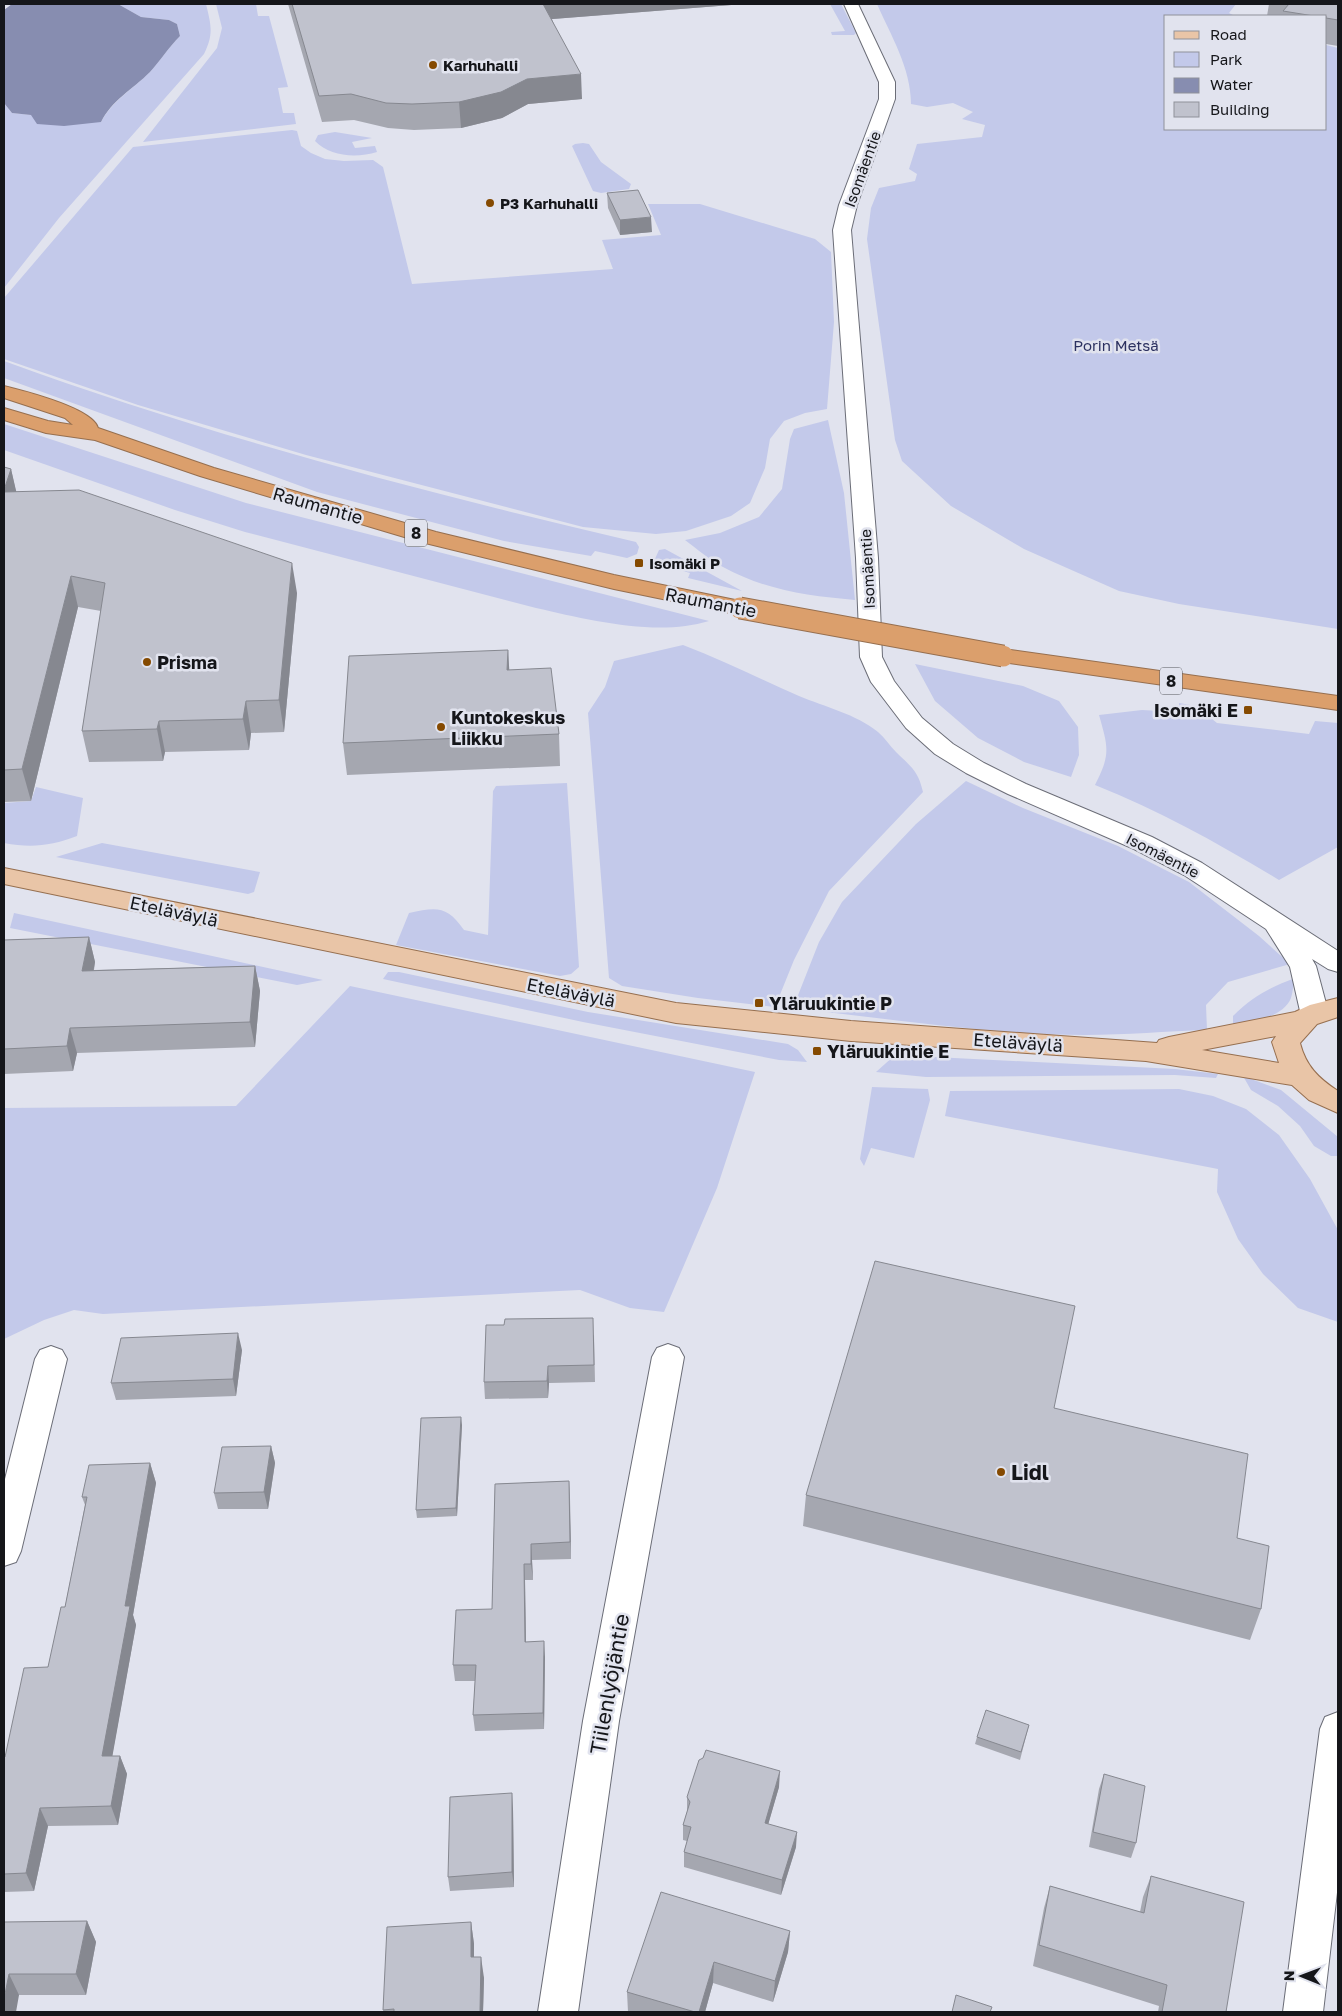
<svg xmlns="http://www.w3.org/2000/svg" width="1342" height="2016" font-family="'Golos Text',sans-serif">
<rect width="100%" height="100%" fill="#e1e3ee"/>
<!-- green -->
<path fill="#c3c9ea" d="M118,4H206C211,25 214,34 204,54L59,218L4,288V103L12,113L101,122C113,100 133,89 150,72C160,61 169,47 180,36L177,24L169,20L141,17Z
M216,4H256L258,16H269L288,87L278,88L283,113H294L296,124L143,142L217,48L222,28Z
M830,4H841L856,33L854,35H832L831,32L845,31Z
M877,4H1236L1229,13L1235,16H1166V129H1326V45L1338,48V629L1179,604L1119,591L1024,549L951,506L902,461L895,440L867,239L871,208L879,188L915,181L917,174L909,169L917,144L982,137L985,125L962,119L973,112L953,103L927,107L911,104C911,68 891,36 877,4Z
M292,130L297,131L301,146L311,153L325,159L344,161L373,160L383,167L412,284L613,269L602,240L661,235L648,204H700L815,239L831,252L834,322L827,409L805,413L784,421L770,439L765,468L750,503L731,516L686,531L656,534L583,527L306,455L138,405L4,359V298L133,147Z
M335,132L372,138L352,142L355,148L375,146L377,152C357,158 330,157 315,141L318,135Z
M583,143L589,144L601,162L631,184L629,189L601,193L593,191L572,146L575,144Z
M4,361C210,436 422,492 636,542L639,547L637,554L627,558L595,551L591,556L504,541L317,492L4,378Z
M828,420L844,493L855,600C808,596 765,590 723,567C710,560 697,549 685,540L720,533L759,517L782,489L790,439L794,429Z
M4,424L246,503L709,621C657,637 589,620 536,608L245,532L175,510L4,450Z
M665,549L742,591L688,578L690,573L659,564L654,561L659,550Z
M683,645C723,660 760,679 799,696C825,707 856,714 878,732C885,738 890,746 896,752C911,767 918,770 923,792L829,891L794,960L775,1007L698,998L622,986L609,978L588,713L605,687L614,661Z
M915,664L1023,686L1059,701L1078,727L1079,755L1071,777L1024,762L978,738L935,701Z
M1179,703L1196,706L1217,723L1309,734L1315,721L1338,723V847L1279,880C1219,844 1161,811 1095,785C1111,754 1108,747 1099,715L1142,710L1179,712Z
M966,781L1023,808L1118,846L1189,882L1259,936L1290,964L1228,982L1206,1005L1207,1030C1167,1031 1126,1035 1085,1035C987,1034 890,1019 793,1008L819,942L842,902L916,824Z
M567,783L579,967L571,974L560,976L396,945L409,913C436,907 447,905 464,930L488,935L493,791L496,786Z
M36,787L83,798L77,836C51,846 31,848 4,843V803L31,801Z
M102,843L260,872L254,892L248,894L56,857Z
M14,913L323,980L297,985L10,928Z
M388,972H399L588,1012L788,1044L798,1050L807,1062L779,1060L583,1022L383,979Z
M1295,978C1293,984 1293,992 1291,998C1283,1018 1251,1022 1233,1025V1016C1253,996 1269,988 1295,978Z
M350,986L755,1072L717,1188L664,1312L630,1308L580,1290L103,1314L74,1310L44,1320L4,1339V1108L236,1106Z
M895,1055L1175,1069L1218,1074L1216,1078L1175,1075L926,1077L876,1072Z
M1243,1076L1281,1090L1338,1137V1156H1331L1314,1146L1300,1126L1278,1106L1251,1090Z
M872,1087L928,1089L930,1100L914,1158L871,1148L864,1166L860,1159Z
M1179,1089L1213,1096L1246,1109L1279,1135L1310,1179L1338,1230V1322L1298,1308L1263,1274L1238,1239L1217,1192L1218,1169L945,1116L950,1091Z"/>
<!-- water -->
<path fill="#878db0" d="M12,4H118L141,17L169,20L177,24L180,36C169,47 160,61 150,72C133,89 112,100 101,122L64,126L37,124L31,115L12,113L4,103V10Z"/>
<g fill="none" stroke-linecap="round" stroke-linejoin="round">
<defs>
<path id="minor" d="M844,4H858L895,82V99L857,205L851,230L878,558L882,657L894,681L922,718L953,744L984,763L1026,784L1152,837L1202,863L1338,951V972L1328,969L1312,959L1316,966L1328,1011L1324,1018L1314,1021L1304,1018L1300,1011L1290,967L1266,929L1184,875L1134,849L1008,794L966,773L935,754L906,728L871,682L860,657L856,558L833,230L839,205L879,99V82Z
M668,1344L679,1348L684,1357L619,1721L578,2012H538L583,1721L652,1357L657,1348Z
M51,1346L62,1350L67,1359L21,1551L16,1562L4,1566V1483L35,1359L40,1350Z
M1338,1712V1884L1323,2012H1283L1320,1729L1325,1717Z"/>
<path id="major" d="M4,868L676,1003L851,1021L1157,1043L1159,1040L1169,1037L1295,1012L1310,1005L1338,998V1017L1317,1024L1300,1043C1306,1066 1318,1078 1338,1091V1113L1309,1100L1292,1085L1146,1061L851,1041L676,1023L4,884ZM1276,1036L1272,1042L1279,1063L1202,1050Z"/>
<path id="highway" d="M4,386C24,391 93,408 98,428L214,468L436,532L614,575L740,601L748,603L751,608L748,613L740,615L614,589L421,542L200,476L95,440L46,433L4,420V408L48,421L73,425L65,418L4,398Z
M1003,649L1338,696V710L995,661L992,656L995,651Z"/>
</defs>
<!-- minor casing -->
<use href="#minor" stroke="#6b6d77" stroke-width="2"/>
<!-- major casing -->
<use href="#major" stroke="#966f4f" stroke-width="2"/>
<!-- highway casing -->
<use href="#highway" stroke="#966f4f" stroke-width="2"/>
<!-- minor -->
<use href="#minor" fill="#fff" fill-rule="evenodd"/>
<!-- major -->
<use href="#major" fill="#e9c5a7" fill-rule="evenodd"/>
<!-- highway -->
<use href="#highway" fill="#db9f6c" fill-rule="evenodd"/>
<defs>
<path id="highway-bridge" d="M740,608L1003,656"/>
</defs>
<!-- highway-bridge casing -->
<use href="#highway-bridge" stroke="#966f4f" stroke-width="23" stroke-linecap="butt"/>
<!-- highway-bridge -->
<use href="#highway-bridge" stroke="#db9f6c" stroke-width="21"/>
</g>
<!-- wall -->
<path fill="#a5a7b0" d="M288,4H744L552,19L582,99L528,104L502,118L461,128L414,130L388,128L354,120L322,122Z
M1269,4H1338V46L1326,44V16H1267Z
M607,193L652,232L620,235L608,208Z
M4,467L11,469L16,492L297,593L284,732L251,733L249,750L165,752L163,761L89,762L82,731L101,611L78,607L31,801L4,802Z
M508,650L509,670L559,734L560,766L347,775L343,743Z
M89,937L95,962L94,970L255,966L260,991L255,1047L77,1053L73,1071L4,1074V940Z
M594,1335L595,1382L549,1383L548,1398L485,1399L484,1382Z
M242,1350L236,1396L116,1400L111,1383Z
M1054,1408L1237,1538L1261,1609L1250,1640L803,1526L806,1495Z
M462,1425L457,1516L417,1518L416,1510Z
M271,1446L275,1463L268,1509H218L214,1493Z
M150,1463L156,1483L133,1615L136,1625L112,1756H120L127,1774L118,1825L48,1826L34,1891L4,1892V1757H5L48,1667L65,1607L85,1505L82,1497Z
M569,1481L571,1559L532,1560L533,1580H525L526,1642L545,1657L544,1729L475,1731L473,1715L475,1681H455L453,1665L492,1609L495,1484Z
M1029,1725L1020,1760L975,1744L977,1737Z
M1104,1774L1136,1843L1131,1858L1089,1847L1099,1789Z
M779,1787L768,1824L796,1847L781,1895L684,1867V1852L687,1841L683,1840V1825L687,1812V1797Z
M513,1809L514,1887L450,1891L448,1877Z
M1151,1876L1226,2012H1158L1159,2006L1033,1966L1044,1908L1050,1886L1140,1912L1143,1897Z
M87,1921L96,1942L86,1995H19L4,2012V1922Z
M471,1922L474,1944V1957L484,1978L483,2012H384L383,2010Z
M790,1931L788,1952L773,2002L713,1983L705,2012H628L627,1992Z"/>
<!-- shaded-wall -->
<path fill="#868890" d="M539,4H744L540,20Z
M581,74L582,99L528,104L502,118L461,128L459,102L527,79Z
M651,217L652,232L620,235V220Z
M11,469L18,499L4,496V490Z
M292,563L297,593L284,732L279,700Z
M71,576L78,607L31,801L22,769Z
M508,650L510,681L507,670Z
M246,701L251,733L249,750L243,719Z
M159,721L165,752L163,761L157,729Z
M89,937L95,962L89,996L82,971Z
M255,966L260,991L255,1047L250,1022Z
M70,1028L77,1053L73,1071L67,1046Z
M238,1333L242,1350L236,1396L233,1379Z
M548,1366L549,1383L548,1398L547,1381Z
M461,1417L462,1425L457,1516L456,1508Z
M271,1446L275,1463L268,1509L264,1492Z
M150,1463L156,1483L133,1615L136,1625L109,1775L102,1756L125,1606Z
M569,1481L570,1498L571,1559L570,1542Z
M531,1544L532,1560L533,1580L531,1564Z
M524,1564L525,1580L526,1658L525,1642Z
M544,1641L545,1657L544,1729L543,1713Z
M120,1756L127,1774L118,1825L111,1806Z
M780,1771L779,1787L764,1839L765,1823Z
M512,1793L513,1809L514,1887L512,1872Z
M40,1808L48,1826L34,1891L26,1873Z
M797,1832L796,1847L781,1895L782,1880Z
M87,1921L96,1942L86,1995L76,1974Z
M471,1922L474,1944V1978L471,1957Z
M790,1931L788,1952L773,2002L775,1981Z
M481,1957L484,1978L483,2012H480Z
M714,1962L713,1983L705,2012H699Z
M9,1974L19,1995L16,2012H4V1999Z"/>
<!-- building -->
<path fill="#c0c2cd" stroke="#868890" d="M292,4H543L581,74L527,79L501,92L459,102L412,104L386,103L351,94L319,96Z
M1285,4H1338V20L1326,18V16H1314L1283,11L1289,4Z
M638,190L651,217L620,220L607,193Z
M4,467L11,469L4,490Z
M79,490L292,563L279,700L246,701L243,719L159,721L157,729L82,731L105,583L71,576L22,769L4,770V492Z
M508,650L507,670L551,668L559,734L343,743L349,656Z
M89,937L82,971L255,966L250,1022L70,1028L67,1046L4,1049V940Z
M875,1261L1075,1306L1054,1408L1248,1454L1237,1538L1269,1546L1261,1609L806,1495Z
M593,1318L594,1365L548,1366L547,1381L484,1382L486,1325H504L505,1319Z
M238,1333L233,1379L111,1383L121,1338Z
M461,1417L456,1508L416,1510L421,1418Z
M271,1446L264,1492L214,1493L222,1447Z
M150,1463L125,1606H130L102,1756H120L111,1806L40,1808L26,1873L4,1874V1757H5L24,1668L48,1667L61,1607H65L87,1497H82L89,1465Z
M569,1481L570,1542L531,1544V1564H524L525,1642L544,1641L543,1713L473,1715L476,1665H453L456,1610L492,1609L495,1484Z
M986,1710L1029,1725L1021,1752L977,1737Z
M706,1750L780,1771L765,1823L797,1832L782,1880L684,1852L691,1827L683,1825L690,1802L687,1797L699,1760L703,1758Z
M1104,1774L1145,1786L1136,1843L1093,1832Z
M512,1793V1872L448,1877L450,1797Z
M1151,1876L1244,1902L1226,2012H1162L1167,1985L1039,1945L1050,1886L1144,1913Z
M661,1892L790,1931L775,1981L714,1962L699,2012H695L627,1992Z
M87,1921L76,1974H9L4,1999V1922Z
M471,1922V1957H481L480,2012H394V2009L383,2010L387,1927Z
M956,1995L992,2007L990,2012H952Z"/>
<!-- markers -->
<g fill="#854a01" stroke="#e1e3ee" stroke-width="2">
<circle cx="433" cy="65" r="5"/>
<circle cx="490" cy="203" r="5"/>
<rect x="634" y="558" width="10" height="10" rx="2.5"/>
<circle cx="147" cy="662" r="5"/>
<rect x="1243" y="705" width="10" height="10" rx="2.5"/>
<circle cx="441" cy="727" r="5"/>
<rect x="754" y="998" width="10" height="10" rx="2.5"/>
<rect x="812" y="1046" width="10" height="10" rx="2.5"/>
<circle cx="1001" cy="1472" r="5"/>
</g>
<g text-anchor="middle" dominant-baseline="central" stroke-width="5" stroke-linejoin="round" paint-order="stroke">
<!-- far-poi labels -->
<g font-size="15" font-weight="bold" fill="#15161a" stroke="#e1e3ee" text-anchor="start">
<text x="443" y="65">Karhuhalli</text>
<text x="500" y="203">P3 Karhuhalli</text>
<text x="649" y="563">Isomäki P</text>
</g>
<!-- far-street labels -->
<g font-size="15" fill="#15161a" stroke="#e1e3ee">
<text transform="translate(862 169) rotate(-70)">Isomäentie</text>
<text transform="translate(867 569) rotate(-93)">Isomäentie</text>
<text transform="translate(1163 855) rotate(27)">Isomäentie</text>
</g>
<!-- far-park labels -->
<g font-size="15" fill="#2c3160" stroke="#e1e3ee">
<text x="1116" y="345">Porin Metsä</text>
</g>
<!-- shield labels -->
<g fill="#e1e3ee" stroke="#52545a" stroke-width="1">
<rect x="405" y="519.5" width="22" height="27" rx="4"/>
<rect x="1160" y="667.5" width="22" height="27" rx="4"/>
</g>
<g font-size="16" font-weight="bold" fill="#15161a">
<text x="416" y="533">8</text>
<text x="1171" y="681">8</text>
</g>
<!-- street labels -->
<g font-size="18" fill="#15161a" stroke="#e1e3ee">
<text transform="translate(318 505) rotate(16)">Raumantie</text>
<text transform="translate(711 602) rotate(11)">Raumantie</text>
<text transform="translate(174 911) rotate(12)">Eteläväylä</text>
<text transform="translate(571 992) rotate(11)">Eteläväylä</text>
<text transform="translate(1018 1042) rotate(4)">Eteläväylä</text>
</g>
<!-- poi labels -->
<g font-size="18" font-weight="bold" fill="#15161a" stroke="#e1e3ee" text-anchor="start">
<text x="157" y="662">Prisma</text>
<text x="1238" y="710" text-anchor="end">Isomäki E</text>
<text x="451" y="717">Kuntokeskus<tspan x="451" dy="21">Liikku</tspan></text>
<text x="769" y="1003">Yläruukintie P</text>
<text x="827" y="1051">Yläruukintie E</text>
</g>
<!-- near-poi labels -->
<g font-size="21" font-weight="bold" fill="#15161a" stroke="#e1e3ee" text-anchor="start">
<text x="1011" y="1472">Lidl</text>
</g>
<!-- near-street labels -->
<g font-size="21" fill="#15161a" stroke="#e1e3ee">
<text transform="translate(609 1684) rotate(-80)">Tiilenlyöjäntie</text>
</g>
</g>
<!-- border -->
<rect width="1342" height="2016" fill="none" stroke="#15161a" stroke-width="10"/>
<!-- legend -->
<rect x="1164" y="15" width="162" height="115" fill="#e1e3ee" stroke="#8f9199"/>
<rect x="1174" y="31" width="25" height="8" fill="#e9c5a7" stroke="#8f9199"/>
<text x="1210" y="40" font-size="15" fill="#15161a">Road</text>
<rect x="1174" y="52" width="25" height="15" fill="#c3c9ea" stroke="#8f9199"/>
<text x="1210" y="65" font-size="15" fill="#15161a">Park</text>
<rect x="1174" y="78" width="25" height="15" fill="#878db0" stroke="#8f9199"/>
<text x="1210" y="90" font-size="15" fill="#15161a">Water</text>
<rect x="1174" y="102" width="25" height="15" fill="#c0c2cd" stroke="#8f9199"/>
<text x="1210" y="115" font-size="15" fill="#15161a">Building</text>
<!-- north arrow -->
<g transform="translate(1302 1976) rotate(271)" stroke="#e1e3ee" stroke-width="4" paint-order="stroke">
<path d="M0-4L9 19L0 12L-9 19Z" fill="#15161a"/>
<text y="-8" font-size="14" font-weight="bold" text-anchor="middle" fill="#15161a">N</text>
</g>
</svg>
